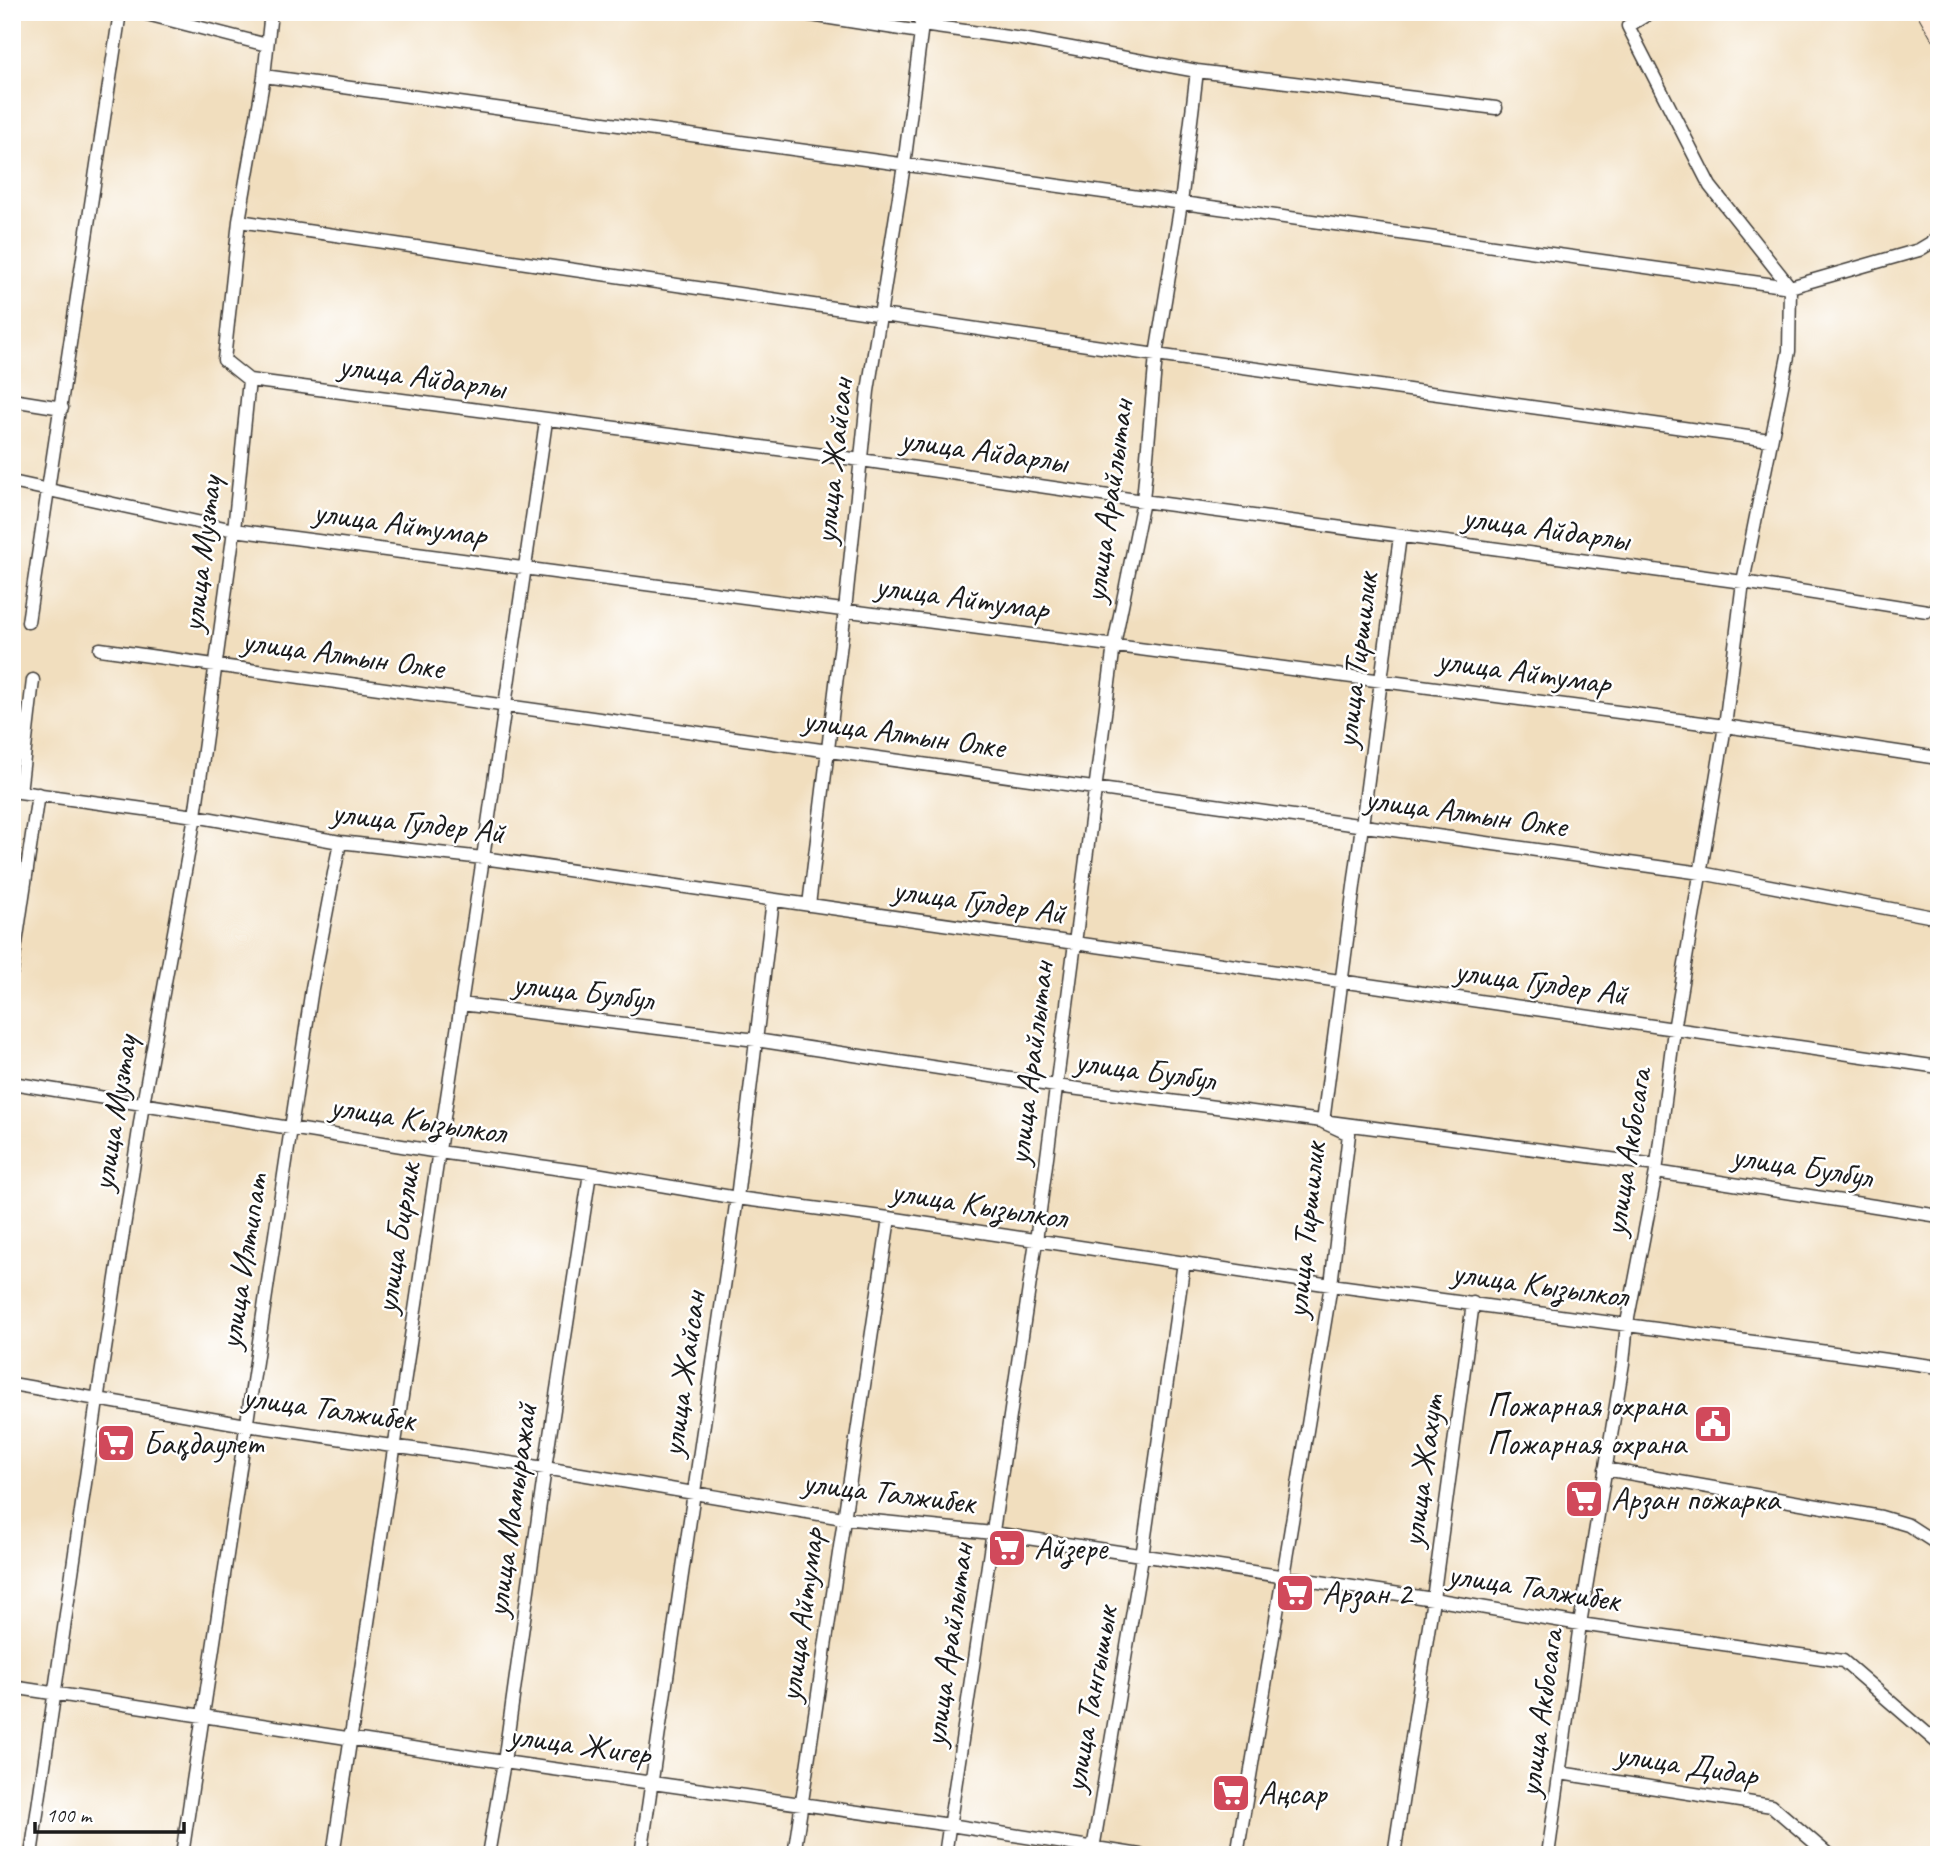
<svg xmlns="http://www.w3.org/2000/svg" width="1951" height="1867" font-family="Caveat,sans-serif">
<rect width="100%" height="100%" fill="#fff"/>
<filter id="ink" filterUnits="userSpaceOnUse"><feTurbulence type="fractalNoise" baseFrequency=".0143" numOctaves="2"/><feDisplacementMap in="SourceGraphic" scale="14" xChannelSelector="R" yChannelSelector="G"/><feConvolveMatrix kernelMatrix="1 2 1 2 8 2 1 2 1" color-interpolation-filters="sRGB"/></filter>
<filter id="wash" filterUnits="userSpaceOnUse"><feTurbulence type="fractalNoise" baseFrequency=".00686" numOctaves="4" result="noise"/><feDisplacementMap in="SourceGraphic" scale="28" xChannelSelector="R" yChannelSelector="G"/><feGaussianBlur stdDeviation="1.57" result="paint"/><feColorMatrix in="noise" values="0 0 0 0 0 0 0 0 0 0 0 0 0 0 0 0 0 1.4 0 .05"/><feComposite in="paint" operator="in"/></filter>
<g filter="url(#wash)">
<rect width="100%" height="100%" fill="#f1debe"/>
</g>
<g filter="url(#ink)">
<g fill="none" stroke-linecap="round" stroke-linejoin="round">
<defs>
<path id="street" d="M139,12L267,45
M271,12L264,76L239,221L224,360L249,380L861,460L1143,501L1743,582L1927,611
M792,12L920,32
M915,12L922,25L1022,39L1197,71L1496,108
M264,76L1790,287L1919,250L1939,238
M239,221L1156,355L1770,440
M12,400L62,408
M12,482L234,530L1725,726L1938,758
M28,622L120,12
M100,649L1701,873L1939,918
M12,791L195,816L340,842L483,858L1939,1067
M20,792L33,680
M809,905L845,610L868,391L904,165L922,25
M12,971L38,794
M461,1004L756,1040L1056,1086L1656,1165
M12,1083L439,1152L590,1173L737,1198L889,1218L1331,1285L1939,1367
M1656,1172L1939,1216
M12,1384L246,1425L545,1468L843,1518L993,1533L1433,1599L1580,1624L1843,1661L1939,1744
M1605,1469L1881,1517L1908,1525L1939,1545
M12,1687L504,1762L950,1825L1140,1855
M1560,1773L1772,1806L1829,1855
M31,1855L97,1401L143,1104L195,816L234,530L249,380
M182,1855L312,988L340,842
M333,1855L483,858L546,421
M488,1855L504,1762L545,1468L590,1173
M641,1855L737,1198L773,900
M794,1855L889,1218
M945,1855L1036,1241L1114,645L1143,501L1156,355L1181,203L1197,71
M1092,1855L1142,1557L1184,1262
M1237,1855L1331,1285L1349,1134L1323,1122L1400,536
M1394,1855L1433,1599L1473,1303
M1548,1855L1580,1624L1623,1363L1627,1323L1656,1172L1674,1030L1725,726L1743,582L1789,351L1790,287L1710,186L1628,26L1651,12"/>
<path id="secondary" d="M1927,12L1939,33"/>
</defs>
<!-- street casing -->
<use href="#street" stroke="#3c3934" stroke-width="15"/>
<!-- secondary casing -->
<use href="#secondary" stroke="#3c3934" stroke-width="20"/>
<!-- street -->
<use href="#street" stroke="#fff" stroke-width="12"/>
<!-- secondary -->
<use href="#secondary" stroke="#fce5d0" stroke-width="18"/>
</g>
</g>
<!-- icons -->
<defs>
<symbol id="civic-square" viewBox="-11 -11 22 22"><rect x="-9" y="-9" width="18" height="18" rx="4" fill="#d1495b" stroke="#fff"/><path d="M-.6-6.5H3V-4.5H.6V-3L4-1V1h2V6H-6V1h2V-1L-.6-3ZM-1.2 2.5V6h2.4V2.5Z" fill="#fff"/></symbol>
<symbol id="supermarket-square" viewBox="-11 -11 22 22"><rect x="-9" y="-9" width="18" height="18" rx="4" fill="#d1495b" stroke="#fff"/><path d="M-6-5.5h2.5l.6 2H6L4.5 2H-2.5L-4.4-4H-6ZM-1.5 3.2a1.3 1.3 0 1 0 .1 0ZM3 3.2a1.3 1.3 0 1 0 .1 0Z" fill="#fff"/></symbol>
</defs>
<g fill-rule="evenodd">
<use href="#civic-square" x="1691" y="1402" width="44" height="44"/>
<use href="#supermarket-square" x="94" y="1421" width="44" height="44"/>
<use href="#supermarket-square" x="1562" y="1477" width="44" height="44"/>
<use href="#supermarket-square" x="985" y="1526" width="44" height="44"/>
<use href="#supermarket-square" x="1273" y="1571" width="44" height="44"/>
<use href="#supermarket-square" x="1209" y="1771" width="44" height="44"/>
</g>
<g text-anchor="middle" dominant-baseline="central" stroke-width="5" stroke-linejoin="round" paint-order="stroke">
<!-- street labels -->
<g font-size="33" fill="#1c1c1c" stroke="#fff">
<text transform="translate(422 376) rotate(8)">улица Айдарлы</text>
<text transform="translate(984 450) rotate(8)">улица Айдарлы</text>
<text transform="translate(833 461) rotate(-84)">улица Жайсан</text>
<text transform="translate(1108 501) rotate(-82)">улица Арайлытан</text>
<text transform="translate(400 523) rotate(8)">улица Айтумар</text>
<text transform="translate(1546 528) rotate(8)">улица Айдарлы</text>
<text transform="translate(201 554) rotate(-83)">улица Музтау</text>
<text transform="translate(962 597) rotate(8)">улица Айтумар</text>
<text transform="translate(343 654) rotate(8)">улица Алтын Олке</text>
<text transform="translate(1356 660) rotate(-83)">улица Тиршилик</text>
<text transform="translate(1524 671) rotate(8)">улица Айтумар</text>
<text transform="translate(904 733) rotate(8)">улица Алтын Олке</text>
<text transform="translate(1466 812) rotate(8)">улица Алтын Олке</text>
<text transform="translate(418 822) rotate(7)">улица Гулдер Ай</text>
<text transform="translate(979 901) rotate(8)">улица Гулдер Ай</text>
<text transform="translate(1541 982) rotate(8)">улица Гулдер Ай</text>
<text transform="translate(583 991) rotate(7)">улица Булбул</text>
<text transform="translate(1030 1063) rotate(-83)">улица Арайлытан</text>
<text transform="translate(1145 1070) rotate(8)">улица Булбул</text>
<text transform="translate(114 1113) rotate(-81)">улица Музтау</text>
<text transform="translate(418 1119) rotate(9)">улица Кызылкол</text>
<text transform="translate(1627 1152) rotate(-81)">улица Акбосага</text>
<text transform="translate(1802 1166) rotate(9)">улица Булбул</text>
<text transform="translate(979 1204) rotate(9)">улица Кызылкол</text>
<text transform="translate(1305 1230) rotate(-84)">улица Тиршилик</text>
<text transform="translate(397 1238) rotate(-81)">улица Бирлик</text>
<text transform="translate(243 1261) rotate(-81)">улица Илтипат</text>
<text transform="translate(1540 1284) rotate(8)">улица Кызылкол</text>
<text transform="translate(683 1374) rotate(-82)">улица Жайсан</text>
<text transform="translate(329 1408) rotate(8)">улица Талжибек</text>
<text transform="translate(1422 1471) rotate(-82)">улица Жахут</text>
<text transform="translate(889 1492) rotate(7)">улица Талжибек</text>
<text transform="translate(511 1510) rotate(-82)">улица Мамыражай</text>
<text transform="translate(1534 1587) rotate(9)">улица Талжибек</text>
<text transform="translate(801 1615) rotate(-82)">улица Айтумар</text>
<text transform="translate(948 1645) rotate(-82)">улица Арайлытан</text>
<text transform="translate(1090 1699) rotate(-80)">улица Тангышык</text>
<text transform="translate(1540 1713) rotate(-82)">улица Акбосага</text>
<text transform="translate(580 1744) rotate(8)">улица Жигер</text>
<text transform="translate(1687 1764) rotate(9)">улица Дидар</text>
</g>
<!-- poi labels -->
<g font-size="33" fill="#1c1c1c" stroke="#fff" text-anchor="start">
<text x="1686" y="1405" text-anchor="end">Пожарная охрана<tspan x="1686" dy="38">Пожарная охрана</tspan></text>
<text x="143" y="1443">Бақдаулет</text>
<text x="1611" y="1499">Арзан пожарка</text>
<text x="1034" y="1548">Айзере</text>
<text x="1322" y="1593">Арзан 2</text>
<text x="1258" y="1793">Аңсар</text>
</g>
</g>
<!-- margin -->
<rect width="1951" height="1867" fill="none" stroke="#fff" stroke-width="42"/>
<!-- scale -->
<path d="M35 1822v10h149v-10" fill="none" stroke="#1c1c1c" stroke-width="3.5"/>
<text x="46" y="1822" font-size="21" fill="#1c1c1c" stroke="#ffffff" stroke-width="5" paint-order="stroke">100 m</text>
</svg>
